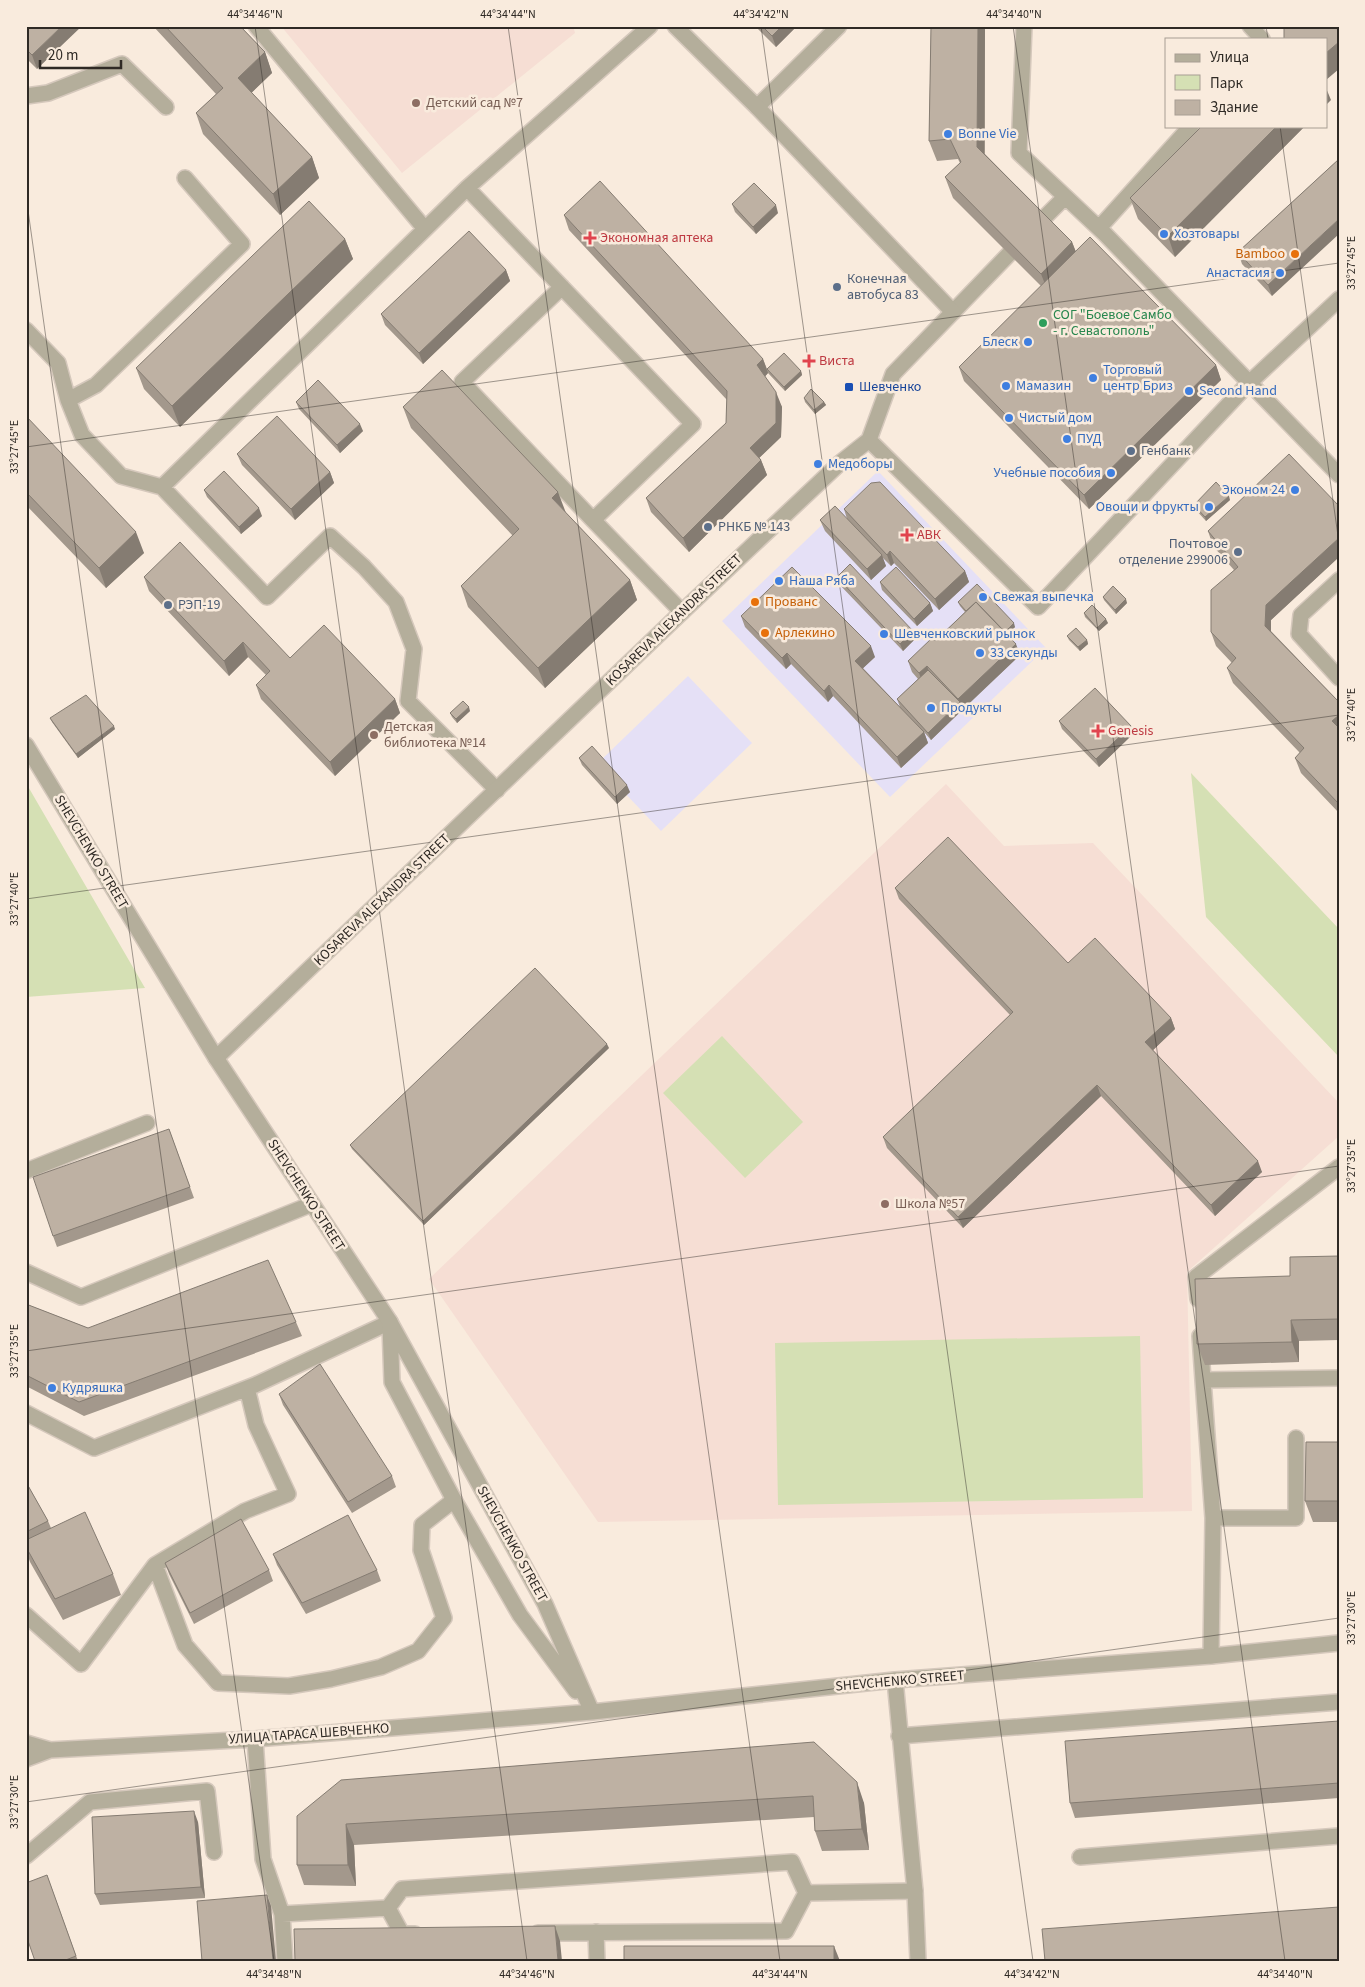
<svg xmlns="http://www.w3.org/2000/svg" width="1365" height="1987" font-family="'Source Sans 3',sans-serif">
<rect width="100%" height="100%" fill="#f9ebdd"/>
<!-- commercial -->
<path fill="#e5e0f6" d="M878,471L1046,648L890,797L722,621Z
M688,676L752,743L661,831L597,764Z"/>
<!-- education -->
<path fill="#f6ded4" d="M281,26H573L575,33L402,173Z
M946,784L1004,846L1093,843L1339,1103V1136L1187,1272L1192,1511L598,1522L429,1279Z"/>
<!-- green -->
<path fill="#d5e0b4" d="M1191,773L1339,929V1057L1206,917Z
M26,783L145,988L26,997Z
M722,1036L803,1122L745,1178L663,1093Z
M1140,1336L1143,1498L778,1505L775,1343Z"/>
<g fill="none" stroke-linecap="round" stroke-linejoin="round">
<defs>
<path id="service" d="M256,26L425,229
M1024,26L1019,153L1105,234L1339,475
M1250,26L1262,39
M26,96L48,93L122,64L166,107
M757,107L839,26
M467,188L693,424L593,520L682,612
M1040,222L1065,197
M1099,228L1191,126
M562,287L462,382L593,520
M953,312L1009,254
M26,330L58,363L68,400L82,435L121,476L162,487L267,597L330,536L364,567L396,602L414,649L408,701L497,790
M68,400L96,385L242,244L185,178
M162,487L467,188L650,26
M1339,580L1301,615L1299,634L1339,678
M26,1171L147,1123
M26,1272L81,1297L312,1204
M1198,1299L1196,1277L1339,1167
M1200,1336L1203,1380
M247,1388L256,1425L288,1494L245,1511L155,1565L185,1645L218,1683L289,1686L331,1679L381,1667L418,1651L444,1618L421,1550L422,1525L454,1500
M26,1413L94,1448L255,1385L390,1322
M1213,1518H1296V1438
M26,1615L81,1664L155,1565
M1211,1656L1213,1518L1203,1380L1339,1378
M255,1739L263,1859L282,1914L285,1961
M26,1856L90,1802L207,1791L214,1852
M1080,1857L1339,1836
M388,1908L402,1934H415
M282,1914L388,1908L402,1889L792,1862L806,1893L915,1891
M596,1932L597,1961
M538,1933L786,1931L806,1893"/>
<path id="minor" d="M675,26L757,107L953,312L893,374L869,440
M216,1058L682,612L840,463L869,440L1038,607L1248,384L1339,299
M895,1680L915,1891L918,1961
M899,1736L1339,1702"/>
<path id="tertiary" d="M26,745L216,1058L390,1322L545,1604L592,1712
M390,1325L392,1382L454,1500L520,1615L576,1691
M26,1743L50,1750
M26,1759L50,1750L255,1739L592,1712L895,1680L1211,1656L1339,1643"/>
</defs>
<!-- service casing -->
<use href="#service" stroke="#d5c8bc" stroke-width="18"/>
<!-- minor casing -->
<use href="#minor" stroke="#d5c8bc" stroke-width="18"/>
<!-- tertiary casing -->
<use href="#tertiary" stroke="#d5c8bc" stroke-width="18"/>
<!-- service -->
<use href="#service" stroke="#b4ae9b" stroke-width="15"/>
<!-- minor -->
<use href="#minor" stroke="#b4ae9b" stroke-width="15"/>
<!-- tertiary -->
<use href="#tertiary" stroke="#b4ae9b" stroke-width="15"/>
</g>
<!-- wall -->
<path fill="#a3988c" d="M26,26L37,69L26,58Z
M153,26H240L265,52L272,73L251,93L312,157L319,178L280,215L203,134L196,113L216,94Z
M755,26H797L776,47Z
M931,26H985V154L1072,242L1076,252L1216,365L1221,380L1089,509L964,381L959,367L1041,286L953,198L945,177L960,163L958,159L937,161L929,141Z
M1202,126H1305L1175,257L1138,219L1130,198Z
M1339,159L1272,296L1242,264L1238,252Z
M732,204L778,213L756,234L735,212Z
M564,215L763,359L767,369L801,371L802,375L785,391L768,373L765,376L782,407L781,437L759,458L761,460L767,475L689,552L651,512L646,498L726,423L727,400L569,230Z
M345,239L353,259L180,427L144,389L136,368Z
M506,270L510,281L423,364L385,325L381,314Z
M804,398L824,402L826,405L815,414L805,402Z
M296,402L363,431L340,453L299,409Z
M403,407L566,513L630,580L637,600L545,688L468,607L461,586L513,536L411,428Z
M26,416L144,553L106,588L26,505Z
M237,454L330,472L334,483L295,520L242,465Z
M204,490L262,516L241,534L207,497Z
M1230,500L1206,521L1195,509L1194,505Z
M1339,506V557L1271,620V631L1339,702V813L1301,773L1295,758L1300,753L1233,683L1227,668L1232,663L1216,646L1211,632L1234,570L1213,546L1208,531Z
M844,509L965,571L969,582L939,610L894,563L891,566L882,557L886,566L871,580L825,531L820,520L847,519Z
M144,577L290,658L395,699L400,713L335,776L261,699L256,685L266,675L248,657L229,676L149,591Z
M837,577L913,631L916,638L903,651L839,584Z
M880,582L930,603L933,611L917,626L882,590Z
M1103,597L1127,603L1116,614L1104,600Z
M958,602L1015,627L1007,634L1020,655L931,740L924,732L928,743L901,768L833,696L828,702L791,664L786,669L745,627L741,616L875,657L863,668L900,707L897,699L918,679L912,672L908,661L935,641L965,612L960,606Z
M1084,613L1108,623L1099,631L1085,617Z
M1067,636L1087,640L1088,644L1080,651L1069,640Z
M470,711L457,723L452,717L450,713Z
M50,718L115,729L78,758L52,722Z
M1059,721L1134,733L1099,767L1062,729Z
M579,758L630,792L617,804L582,765Z
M895,888L1068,963L1171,1018L1175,1029L1153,1050L1262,1172L1215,1216L1101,1096L963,1228L887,1148L883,1137L1010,1015L899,899Z
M609,1048L424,1225L352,1149L350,1145Z
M169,1129L194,1198L57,1247L53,1236Z
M1339,1256V1340L1299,1341V1362L1205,1365L1197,1344L1290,1276Z
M26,1304L88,1328L296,1322L302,1336L84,1416L26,1386Z
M279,1394L392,1476L396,1487L352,1513L283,1405Z
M1339,1442V1522H1313L1305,1501Z
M26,1482L48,1521L51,1528L113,1574L121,1595L63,1620L30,1562L28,1556L26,1557Z
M273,1554L377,1570L381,1581L306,1614L277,1565Z
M165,1563L269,1570L273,1581L194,1624L169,1574Z
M1339,1721V1798L1075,1818L1070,1803Z
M814,1742L864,1803L869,1850L822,1851L815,1831L814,1817L354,1845L356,1886L304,1885L297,1865V1816Z
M198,1822L205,1898L100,1905L95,1894Z
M47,1875L78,1961H35Z"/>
<!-- shaded-wall -->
<path fill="#857c72" d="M62,26H82L37,69L32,55Z
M782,26H797L776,47L772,36Z
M978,26H985L984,167L977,147Z
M1337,26H1339V69L1326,80V53Z
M265,52L272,73L245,99L238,78Z
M1326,88L1331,100L1326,105Z
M1277,126H1305L1175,257L1168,236Z
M312,157L319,178L280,215L273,194Z
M776,205L778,213L756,234L753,227Z
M1339,219V234L1272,296L1268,285Z
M345,239L353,259L180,427L172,406Z
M1072,242L1080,263L1049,294L1041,274Z
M506,270L510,281L423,364L419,353Z
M763,359L768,373L762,380L757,365Z
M1216,365L1221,380L1089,509L1084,495Z
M801,371L802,375L785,391L784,387Z
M776,392L782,407L781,437L755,462L750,448Z
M824,402L826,405L815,414L814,410Z
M360,424L363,431L340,453L337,445Z
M761,460L767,475L689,552L683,538Z
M330,472L334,483L295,520L291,509Z
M558,492L566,513L552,498Z
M1229,496L1230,500L1206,521L1205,517Z
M259,508L262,516L241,534L239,527Z
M136,532L144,553L106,588L99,568Z
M1339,538V557L1271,620V640L1265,626L1266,605Z
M890,551L894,563L891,566L887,555Z
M882,555L886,566L871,580L867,569Z
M965,571L969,582L939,610L935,599Z
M630,580L637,600L545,688L538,668Z
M1126,599L1127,603L1116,614L1115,610Z
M930,603L933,611L917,626L914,619Z
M1106,619L1108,623L1099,631L1097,628Z
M1014,623L1015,627L1004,638L1002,634Z
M913,631L916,638L903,651L900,644Z
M1087,640L1088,644L1080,651L1078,647Z
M243,642L248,657L229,676L224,661Z
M1016,644L1020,655L962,710L958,699Z
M871,646L875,657L859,672L855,661Z
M787,653L791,664L786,669L782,658Z
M927,666L931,677L923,684L919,673Z
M829,685L833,696L828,702L824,691Z
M395,699L400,713L335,776L330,762Z
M960,702L962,710L931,740L928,733Z
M469,707L470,711L457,723L456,719Z
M1339,715V734L1332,721Z
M114,726L115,729L78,758L76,754Z
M1131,726L1134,733L1099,767L1096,759Z
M924,732L928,743L901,768L897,757Z
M627,785L630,792L617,804L615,797Z
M1171,1018L1175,1029L1150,1053L1145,1042Z
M607,1044L609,1048L424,1225L423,1221Z
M1097,1085L1101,1096L963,1228L958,1217Z
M1258,1161L1262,1172L1215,1216L1211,1205Z
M1291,1320L1299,1341V1362L1292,1342Z
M857,1782L864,1803L869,1850L862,1829Z
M194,1811L198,1822L205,1898L201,1887Z
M346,1824L354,1845L356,1886L348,1865Z
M267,1895L271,1906L276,1961H273Z
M555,1926L560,1941L562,1961H558Z
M834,1946L840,1961H834Z"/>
<!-- building -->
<path fill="#beb1a3" stroke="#857c72" d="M26,26H62L32,55L26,49Z
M165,26H240L265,52L238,78L312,157L273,194L196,113L223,88Z
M762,26H782L772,36Z
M931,26H978L977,147L1072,242L1041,274L945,177L961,162L950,139L929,141Z
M1284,26H1337L1339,42L1326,53V39H1284Z
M1202,126H1277L1168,236L1130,198Z
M1339,159V219L1268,285L1238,252Z
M600,181L763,359L757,365L776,392V423L750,448L761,460L683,538L646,498L726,423L727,391L564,215Z
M754,183L776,205L753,227L732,204Z
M309,201L345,239L172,406L136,368Z
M469,231L506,270L419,353L381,314Z
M1090,237L1216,365L1084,495L959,367Z
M784,353L801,371L784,387L767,369Z
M442,370L558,492L552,498L630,580L538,668L461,586L519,529L403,407Z
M318,380L360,424L337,445L296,402Z
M811,389L824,402L814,410L804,398Z
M26,416L136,532L99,568L26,492Z
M277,416L330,472L291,509L237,454Z
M1289,454L1339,506V538L1266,605L1265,626L1339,702V715L1332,721L1339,728V804L1295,758L1304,748L1227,668L1236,658L1211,632V590L1238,567L1208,531Z
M224,471L259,508L239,527L204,490Z
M880,482L965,571L935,599L890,551L887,555L844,509L871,483Z
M1216,482L1229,496L1205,517L1194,505Z
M835,506L882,555L867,569L820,520Z
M180,542L290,658L324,625L395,699L330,762L256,685L270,671L243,642L224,661L144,577Z
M850,564L913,631L900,644L837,577Z
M792,567L871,646L855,661L924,732L897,757L829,685L824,691L787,653L782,658L741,616Z
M896,567L930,603L914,619L880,582Z
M977,584L1014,623L1005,632L976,602L966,611L958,602Z
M1113,586L1126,599L1115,610L1103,597Z
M976,602L1016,644L958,699L927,666L919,673L908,661L932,638L935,641Z
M1092,605L1106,619L1097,628L1084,613Z
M1076,628L1087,640L1078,647L1067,636Z
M928,670L960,702L928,733L897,699Z
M1095,688L1131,726L1096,759L1059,721Z
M86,695L114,726L76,754L50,718Z
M463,701L469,707L456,719L450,713Z
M592,746L627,785L615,797L579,758Z
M948,837L1068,963L1095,938L1171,1018L1145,1042L1258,1161L1211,1205L1097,1085L958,1217L883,1137L1013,1012L895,888Z
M535,968L607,1044L423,1221L350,1145Z
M169,1129L190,1187L53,1236L33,1177Z
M1339,1256V1319L1291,1320L1292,1342L1197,1344L1195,1279L1290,1276V1257Z
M268,1260L296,1322L79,1402L26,1375V1304L88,1328Z
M320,1364L392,1476L348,1502L279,1394Z
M1306,1442H1339V1501H1305Z
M26,1482L48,1521L26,1532Z
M85,1512L113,1574L55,1599L26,1547V1540Z
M348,1515L377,1570L302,1603L273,1554Z
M241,1519L269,1570L190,1613L165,1563Z
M1339,1721V1783L1070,1803L1065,1741Z
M814,1742L857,1782L862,1829L815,1831L813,1796L346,1824L348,1865H297V1816L341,1780Z
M194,1811L201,1887L95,1894L92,1817Z
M47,1875L76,1956L63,1961H35L26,1935V1883Z
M267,1895L273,1961H202L197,1901Z
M1339,1907V1961H1045L1042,1929Z
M555,1926L558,1961H295L294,1929Z
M624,1946H834V1961H624Z"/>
<!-- ticks -->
<path fill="none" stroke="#2f2a25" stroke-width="1" stroke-opacity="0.45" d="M255,26L527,1961M508,26L780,1961M761,26L1033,1961M1013,26L1285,1961M1266,26L1268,39M1280,126L1339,543M26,196L274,1961M26,447L1339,263M26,899L1339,715M26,1351L1339,1166M26,1802L1339,1618"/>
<!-- markers -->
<g fill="#8d6e63" stroke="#f9ebdd" stroke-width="2">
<circle cx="416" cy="103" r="5"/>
<circle cx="374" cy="735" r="5"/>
<circle cx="885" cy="1204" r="5"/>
</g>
<g fill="#3f7fe0" stroke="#f9ebdd" stroke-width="2">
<circle cx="948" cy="134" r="5"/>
<circle cx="1164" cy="234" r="5"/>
<circle cx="1280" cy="273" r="5"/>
<circle cx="1028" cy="342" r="5"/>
<circle cx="1093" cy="378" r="5"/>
<circle cx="1006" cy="386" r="5"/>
<circle cx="1189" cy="391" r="5"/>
<circle cx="1009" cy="418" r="5"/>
<circle cx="1067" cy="439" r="5"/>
<circle cx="818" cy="464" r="5"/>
<circle cx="1111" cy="473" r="5"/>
<circle cx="1295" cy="490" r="5"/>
<circle cx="1209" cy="507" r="5"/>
<circle cx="779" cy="581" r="5"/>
<circle cx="983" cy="597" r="5"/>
<circle cx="884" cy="634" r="5"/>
<circle cx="980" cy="653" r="5"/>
<circle cx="931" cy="708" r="5"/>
<circle cx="52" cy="1388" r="5"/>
</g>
<g fill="#e0444e" stroke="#f9ebdd" stroke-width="2">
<path d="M587.5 230.5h5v5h5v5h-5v5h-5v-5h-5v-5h5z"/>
<path d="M806.5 353.5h5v5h5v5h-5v5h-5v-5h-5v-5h5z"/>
<path d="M904.5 527.5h5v5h5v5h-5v5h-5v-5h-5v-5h5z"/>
<path d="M1095.5 723.5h5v5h5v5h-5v5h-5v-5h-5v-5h5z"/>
</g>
<g fill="#e8710a" stroke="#f9ebdd" stroke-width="2">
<circle cx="1295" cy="254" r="5"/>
<circle cx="755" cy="602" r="5"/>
<circle cx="765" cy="633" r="5"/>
</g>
<g fill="#5c6f8a" stroke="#f9ebdd" stroke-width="2">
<circle cx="837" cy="287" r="5"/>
<circle cx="1131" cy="451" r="5"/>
<circle cx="708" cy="527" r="5"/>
<circle cx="1238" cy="552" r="5"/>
<circle cx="168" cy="605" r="5"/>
</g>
<circle fill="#2e9e5b" stroke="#f9ebdd" stroke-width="2" cx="1043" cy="323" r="5"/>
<rect fill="#1a4fb4" stroke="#f9ebdd" stroke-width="2" x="844" y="382" width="10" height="10" rx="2.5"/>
<g text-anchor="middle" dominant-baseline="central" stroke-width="5" stroke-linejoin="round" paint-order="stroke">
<!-- education labels -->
<g font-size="14" fill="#785e54" stroke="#f9ebdd" text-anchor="start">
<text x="426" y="103">Детский сад №7</text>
<text x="384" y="727">Детская<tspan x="384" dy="16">библиотека №14</tspan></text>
<text x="895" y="1204">Школа №57</text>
</g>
<!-- shop labels -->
<g font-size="14" fill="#366cbe" stroke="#f9ebdd" text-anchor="start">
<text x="958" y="134">Bonne Vie</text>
<text x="1174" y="234">Хозтовары</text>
<text x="1270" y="273" text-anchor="end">Анастасия</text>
<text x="1018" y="342" text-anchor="end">Блеск</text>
<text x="1103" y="370">Торговый<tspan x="1103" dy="16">центр Бриз</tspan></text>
<text x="1016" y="386">Мамазин</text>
<text x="1199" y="391">Second Hand</text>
<text x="1019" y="418">Чистый дом</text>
<text x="1077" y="439">ПУД</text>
<text x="828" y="464">Медоборы</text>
<text x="1101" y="473" text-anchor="end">Учебные пособия</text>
<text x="1285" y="490" text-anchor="end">Эконом 24</text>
<text x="1199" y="507" text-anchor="end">Овощи и фрукты</text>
<text x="789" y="581">Наша Ряба</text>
<text x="993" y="597">Свежая выпечка</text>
<text x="894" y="634">Шевченковский рынок</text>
<text x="990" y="653">33 секунды</text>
<text x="941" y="708">Продукты</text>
<text x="62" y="1388">Кудряшка</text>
</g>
<!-- health labels -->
<g font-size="14" fill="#be3a42" stroke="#f9ebdd" text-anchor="start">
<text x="600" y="238">Экономная аптека</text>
<text x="819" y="361">Виста</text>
<text x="917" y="535">АВК</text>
<text x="1108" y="731">Genesis</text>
</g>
<!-- food labels -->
<g font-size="14" fill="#c56008" stroke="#f9ebdd" text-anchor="start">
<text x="1285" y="254" text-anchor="end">Bamboo</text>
<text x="765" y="602">Прованс</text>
<text x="775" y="633">Арлекино</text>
</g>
<!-- service labels -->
<g font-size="14" fill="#4e5e75" stroke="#f9ebdd" text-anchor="start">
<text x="847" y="279">Конечная<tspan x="847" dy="16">автобуса 83</tspan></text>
<text x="1141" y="451">Генбанк</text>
<text x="718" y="527">РНКБ № 143</text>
<text x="1228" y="544" text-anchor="end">Почтовое<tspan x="1228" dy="16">отделение 299006</tspan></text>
<text x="178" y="605">РЭП-19</text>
</g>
<!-- leisure labels -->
<g font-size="14" fill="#27864d" stroke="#f9ebdd" text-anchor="start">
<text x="1053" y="315">СОГ "Боевое Самбо<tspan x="1053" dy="16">- г. Севастополь"</tspan></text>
</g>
<!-- transit labels -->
<g font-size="14" fill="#164399" stroke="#f9ebdd" text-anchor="start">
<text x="859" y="387">Шевченко</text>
</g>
<!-- street labels -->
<g font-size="14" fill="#2f2a25" stroke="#f9ebdd">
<text transform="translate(674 620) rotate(-44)">KOSAREVA ALEXANDRA STREET</text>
<text transform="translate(91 852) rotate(59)">SHEVCHENKO STREET</text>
<text transform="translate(382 900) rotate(-44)">KOSAREVA ALEXANDRA STREET</text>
<text transform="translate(306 1195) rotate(57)">SHEVCHENKO STREET</text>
<text transform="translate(512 1544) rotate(61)">SHEVCHENKO STREET</text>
<text transform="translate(900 1681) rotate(-5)">SHEVCHENKO STREET</text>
<text transform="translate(309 1734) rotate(-4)">УЛИЦА ТАРАСА ШЕВЧЕНКО</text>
</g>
</g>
<!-- border -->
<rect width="1365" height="1987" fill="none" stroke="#f9ebdd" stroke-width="55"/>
<!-- legend -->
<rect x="1165" y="38" width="162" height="90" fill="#f9ebdd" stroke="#a89e93"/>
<rect x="1175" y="54" width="25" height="8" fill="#b4ae9b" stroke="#a89e93"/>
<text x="1210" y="62" font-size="15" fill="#2f2a25">Улица</text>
<rect x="1175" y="75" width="25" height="15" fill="#d5e0b4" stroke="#a89e93"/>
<text x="1210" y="88" font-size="15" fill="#2f2a25">Парк</text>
<rect x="1175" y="100" width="25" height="15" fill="#beb1a3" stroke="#a89e93"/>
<text x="1210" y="112" font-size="15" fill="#2f2a25">Здание</text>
<!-- scale -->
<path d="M40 60v8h81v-8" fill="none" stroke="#2f2a25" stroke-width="2.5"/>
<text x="48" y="60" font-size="15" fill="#2f2a25" stroke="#f9ebdd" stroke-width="4" paint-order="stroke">20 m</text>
<rect x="28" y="28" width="1310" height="1932" fill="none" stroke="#2f2a25" stroke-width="2"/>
<g font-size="12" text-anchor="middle" fill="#2f2a25">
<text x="255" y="18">44°34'46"N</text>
<text x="508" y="18">44°34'44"N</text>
<text x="761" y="18">44°34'42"N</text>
<text x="1014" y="18">44°34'40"N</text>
<text transform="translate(1351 263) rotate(-90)" y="4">33°27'45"E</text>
<text transform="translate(14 447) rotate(-90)" y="4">33°27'45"E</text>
<text transform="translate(1351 715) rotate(-90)" y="4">33°27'40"E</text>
<text transform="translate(14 899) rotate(-90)" y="4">33°27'40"E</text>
<text transform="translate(1351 1166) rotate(-90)" y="4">33°27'35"E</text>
<text transform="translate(14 1351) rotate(-90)" y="4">33°27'35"E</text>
<text transform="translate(1351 1618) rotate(-90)" y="4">33°27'30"E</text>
<text transform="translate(14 1802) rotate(-90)" y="4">33°27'30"E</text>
<text x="274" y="1978">44°34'48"N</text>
<text x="527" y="1978">44°34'46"N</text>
<text x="780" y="1978">44°34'44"N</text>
<text x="1032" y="1978">44°34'42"N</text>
<text x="1285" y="1978">44°34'40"N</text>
</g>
</svg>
